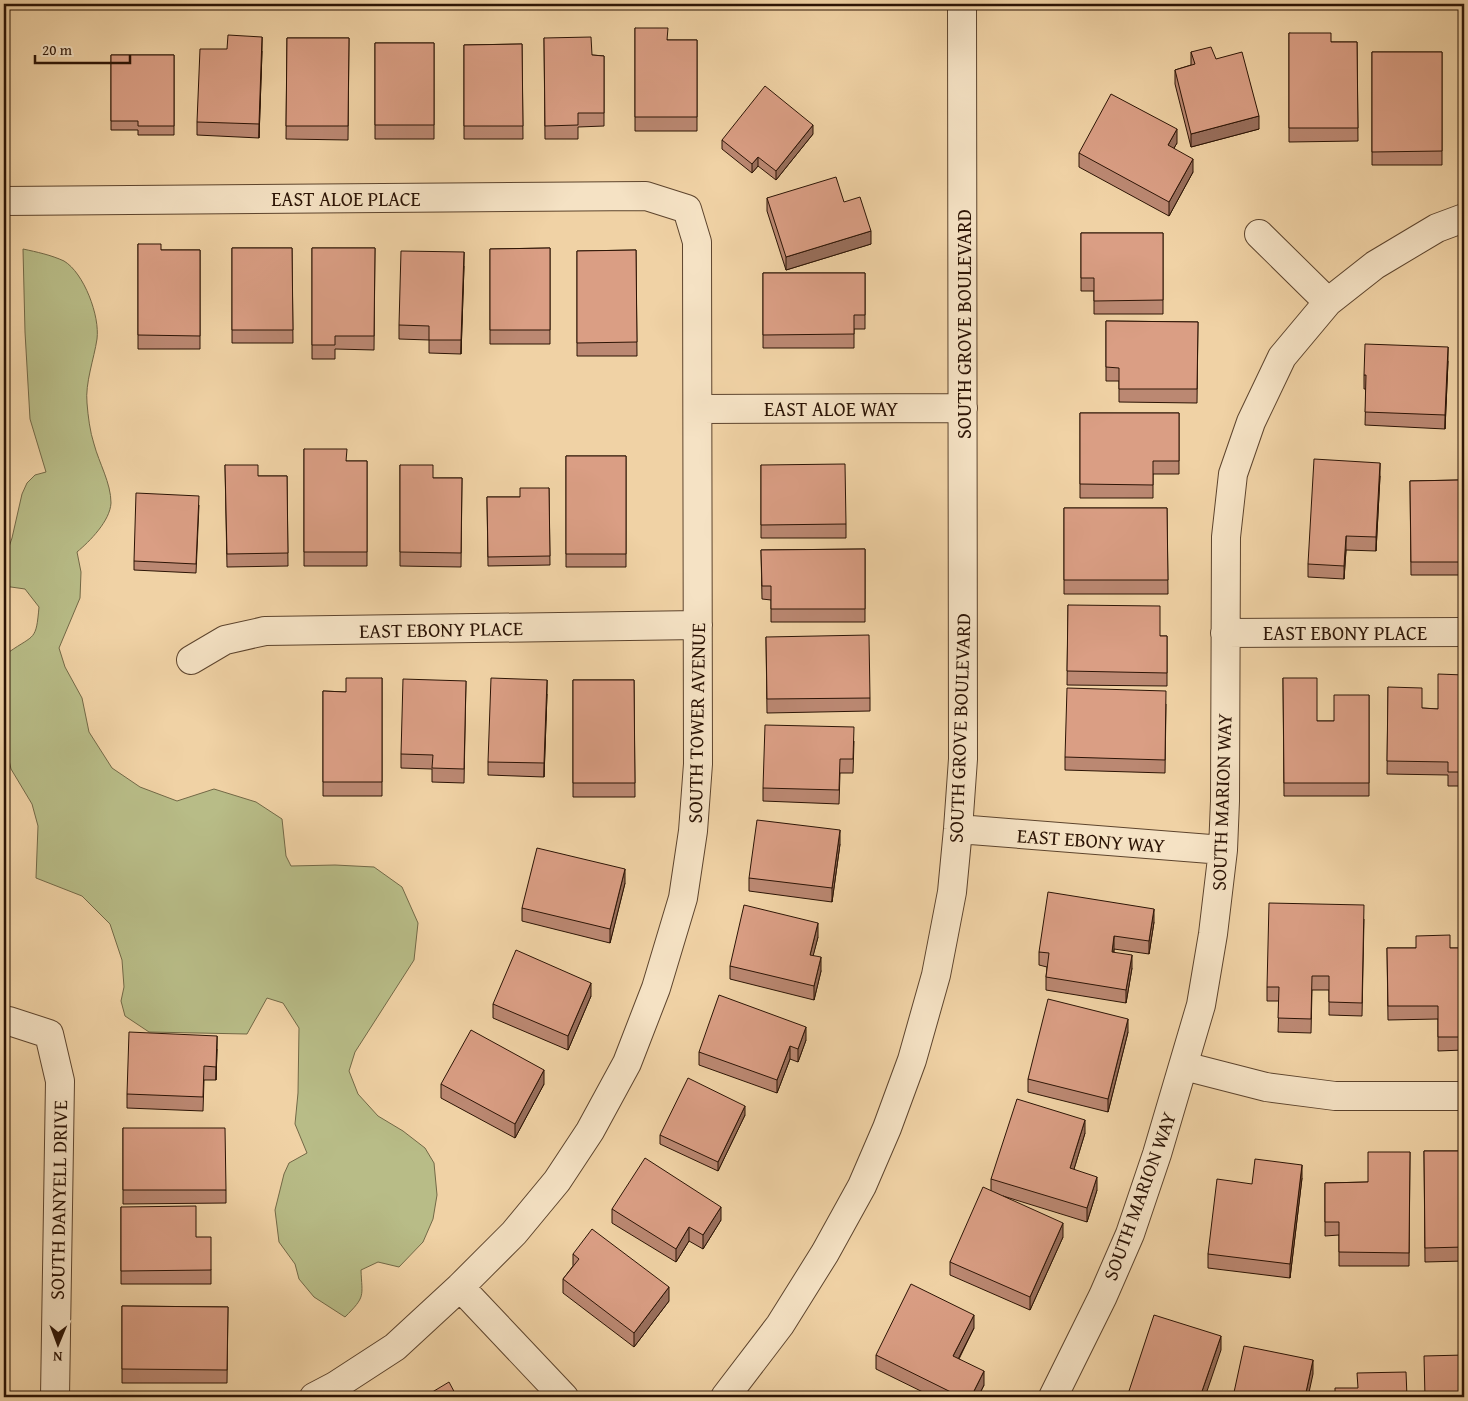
<svg xmlns="http://www.w3.org/2000/svg" width="1468" height="1401" font-family="'Gentium Book Plus',serif">
<rect width="100%" height="100%" fill="#f0d2a5"/>
<filter id="stains"><feTurbulence type="fractalNoise" baseFrequency=".004" numOctaves="4"/><feColorMatrix values="0 0 0 0 .2 0 0 0 0 .09 0 0 0 0 .02 0 0 0 .5 -.17"/></filter>
<radialGradient id="worn" r=".72"><stop offset=".6" stop-color="#630" stop-opacity="0"/><stop offset="1" stop-color="#630" stop-opacity=".3"/></radialGradient>
<!-- green -->
<path fill="#b8bc87" stroke="#726846" d="M23,249C37,252 51,255 64,261C84,273 100,316 97,339C94,359 85,383 87,403C88,416 90,432 94,444C99,463 111,483 111,503C110,521 90,541 77,552L81,572L80,598L59,648L65,667L82,698L89,732L112,768L140,787L177,801L214,789L256,802L282,819L286,856L291,866L335,865L374,867L402,887L418,923L414,960L355,1052L349,1071L358,1094L378,1116L403,1131L425,1148L434,1163L437,1195L433,1219L423,1242L399,1267L378,1262L361,1270C362,1297 366,1296 345,1317L314,1297L299,1279L295,1264L279,1242L275,1210L284,1174L289,1163L307,1153L295,1124L298,1093L299,1028L283,1003L267,998L247,1034L149,1032L125,1016L121,1001L124,987L122,960L110,924L82,896L36,878L38,826L32,804L11,769L4,738V671L9,652C35,634 36,641 39,607L25,589L4,586V561L12,538L22,494L27,483L35,475L46,472L30,419L25,332Z"/>
<g fill="none" stroke-linecap="round" stroke-linejoin="round">
<defs>
<path id="street" d="M4,201L646,196L687,209L697,242L698,764L693,831L683,898L656,988L627,1063L590,1131L557,1181L514,1233L460,1287L395,1347L335,1386L314,1397
M1259,234L1328,302
M698,409L963,408
M1225,633L1464,632
M191,660L225,640L265,631L698,625
M958,829L1223,850
M4,1022L9,1021L49,1034L60,1081L55,1397
M1184,1066L1266,1087L1335,1096H1464
M460,1287L564,1397
M725,1397L780,1325L825,1253L862,1186L887,1128L912,1060L936,975L952,892L958,829L963,759L962,4
M1053,1397L1103,1296L1130,1234L1157,1154L1201,1005L1213,934L1223,850L1225,801L1226,537L1233,474L1251,422L1282,357L1328,302L1375,265L1437,228L1464,218"/>
</defs>
<!-- street casing -->
<use href="#street" stroke="#5d442d" stroke-width="30"/>
<!-- street -->
<use href="#street" stroke="#f5e2c4" stroke-width="28"/>
</g>
<!-- wall -->
<path fill="#bb8872" stroke="#2c1405" d="M635,28L668,40H697V131H635Z
M1289,33L1331,42H1357L1358,141L1289,142Z
M287,38H349L348,140L286,139Z
M544,38L592,55L604,56V126L578,127V139H545Z
M375,43H434V139H375Z
M522,44L523,139H464V45Z
M262,51L259,138L197,135V122Z
M1191,52L1216,59L1259,129L1191,147L1175,84V70L1191,65Z
M1372,52H1442V165H1372Z
M4,55H6V127H4Z
M111,55H174V135H138V130H111Z
M813,134L776,180L758,166L752,173L722,149V140Z
M1177,143L1174,148L1193,172L1169,216L1079,167V153Z
M767,198L844,202L871,244L786,270L767,211Z
M1081,233H1163V314H1094V291H1081Z
M138,244L161,250H200V349H138Z
M232,248H292L293,343H232Z
M312,248H375L374,350L335,349V359H312Z
M550,248V344H490V249Z
M636,250L637,356H577V251Z
M464,266L461,354L429,353V340L399,339V325Z
M763,273H865V329H854V348H763Z
M1106,321L1198,322L1197,403L1119,402V381H1106Z
M1448,361L1445,429L1365,425L1366,389H1364V375Z
M1080,413H1179V474H1153V498H1080Z
M304,449L347,461H367V566H304Z
M566,456H626V567H566Z
M225,465L258,476H287L288,566L227,567Z
M400,465L433,478H462L461,567L400,566Z
M761,465L846,524V538H761Z
M1464,469V575H1411L1410,481L1459,480Z
M1380,476L1376,551L1346,550L1344,579L1308,577V564Z
M549,488L550,565L488,566L487,497H520Z
M199,505L196,573L134,570V561Z
M1064,508H1167L1168,594H1064Z
M865,549V622H771V600L762,599L761,550Z
M1068,605L1160,636H1167V686L1067,685Z
M766,637L870,698V711L767,713Z
M1464,675V786H1448V775L1387,774L1388,687L1422,708L1438,709Z
M382,678V796H323V691L346,692Z
M1283,678L1317,721H1334L1369,695V796H1284Z
M573,680H634L635,797H573Z
M466,681L464,783L432,782V769L401,768V754Z
M547,694L544,777L488,775V762Z
M1166,704L1165,773L1065,770V757Z
M854,741L853,773H840L839,804L763,801V788Z
M840,844L832,902L749,891V878Z
M625,883L610,943L522,921V908Z
M1364,919L1362,1016L1329,1015V990H1312L1311,1033L1278,1032L1279,1001H1267V987Z
M1154,922L1149,954L1114,949V952L1132,968L1126,1003L1046,990V977L1047,967L1039,965V952Z
M818,937L813,955L821,971L814,1000L730,979V966Z
M1387,948H1464V1050L1438,1051V1019L1388,1020Z
M591,996L568,1050L493,1018V1004Z
M1128,1032L1108,1112L1028,1092V1079Z
M806,1040L798,1062L790,1059L777,1093L699,1065V1052Z
M217,1049L216,1080H204L203,1111L127,1108V1094Z
M441,1084H544L515,1138L441,1098Z
M745,1115L718,1171L660,1144V1135Z
M123,1128L226,1190V1203L123,1204Z
M1085,1133L1074,1169L1097,1190L1087,1222L1003,1196L1063,1237L1030,1310L950,1275V1262L991,1191V1179Z
M1424,1151H1464V1261L1425,1262Z
M1410,1152L1409,1266H1339V1235L1325,1236V1183L1368,1182Z
M1302,1178L1290,1278L1208,1268V1254L1252,1184Z
M121,1207L196,1237L211,1270V1284H121Z
M612,1209L721,1220L703,1249L689,1241L676,1262L612,1223Z
M573,1254L669,1301L634,1347L563,1293V1279L573,1266Z
M122,1306L228,1307L227,1383H122Z
M974,1328L959,1359L984,1385L978,1397H933L876,1369V1355Z"/>
<!-- shaded-wall -->
<path fill="#996f5c" stroke="#2c1405" d="M262,37V51L259,138V124Z
M1259,116V129L1191,147V134Z
M813,125V134L776,180V171Z
M1177,129V143L1168,158V145Z
M758,157V166L752,173V164Z
M1193,159V172L1169,216V202Z
M871,231V244L786,270V257Z
M464,252V266L461,354V340Z
M1448,347V361L1445,429V415Z
M1380,463V476L1376,551V537Z
M1346,536V550L1344,579V566Z
M547,680V694L544,777V763Z
M840,830V844L832,902V888Z
M625,869V883L610,943V929Z
M1154,909V922L1149,954V941Z
M818,923V937L810,968V955Z
M1114,936V949L1112,966V952Z
M1132,955V968L1126,1003V990Z
M821,957V971L814,1000V986Z
M591,983V996L568,1050V1036Z
M1128,1019V1032L1108,1112V1099Z
M806,1027V1040L798,1062V1049Z
M217,1036V1049L216,1080V1067Z
M790,1046V1059L777,1093V1080Z
M544,1070V1084L515,1138V1124Z
M745,1106V1115L718,1171V1162Z
M1085,1120V1133L1070,1182V1168Z
M1302,1165V1178L1290,1278V1264Z
M1097,1177V1190L1087,1222V1208Z
M721,1207V1220L703,1249V1235Z
M1063,1223V1237L1030,1310V1297Z
M689,1227V1241L676,1262V1249Z
M669,1287V1301L634,1347V1333Z
M974,1315V1328L953,1369V1356Z
M1221,1336V1350L1205,1397H1200Z
M1313,1360V1374L1308,1397H1305Z
M984,1371V1385L978,1397H971Z"/>
<!-- building -->
<path fill="#da9e84" stroke="#2c1405" d="M635,28H668L667,40H697V117H635Z
M1289,33H1331V42H1357L1358,128H1289Z
M228,35L262,37L259,124L197,122L200,49H227Z
M591,37L592,55L604,56V113H578V125L545,126L544,38Z
M287,38H349L348,126H286Z
M375,43H434V125H375Z
M522,44L523,126H464V45Z
M1211,47L1216,59L1242,52L1259,116L1191,134L1175,70L1195,64L1191,52Z
M1372,52H1442V151L1372,152Z
M4,55H6V114H4Z
M111,55H174V126H138V121H111Z
M765,86L813,125L776,171L758,157L752,164L722,140Z
M1111,94L1177,129L1168,145L1193,159L1169,202L1079,153Z
M836,177L844,202L860,197L871,231L786,257L767,198Z
M1081,233H1163V300L1094,301V278H1081Z
M138,244H161V250H200V336L138,335Z
M232,248H292L293,330H232Z
M312,248H375L374,336H335V345H312Z
M550,248V330H490V249Z
M636,250L637,342L577,343V251Z
M401,251L464,252L461,340H429V326L399,325Z
M763,273H865V315H854V334L763,335Z
M1106,321L1198,322L1197,389H1119V368L1106,367Z
M1365,344L1448,347L1445,415L1365,412L1366,375H1364Z
M1080,413H1179V461H1153V485L1080,484Z
M304,449H347L346,461H367V552H304Z
M566,456H626V554H566Z
M1314,459L1380,463L1376,537L1346,536L1344,566L1308,564Z
M845,464L846,524L761,525V465Z
M225,465H258V476H287L288,553L227,554Z
M400,465H433V478H462L461,553L400,552Z
M1459,469H1464V562H1411L1410,481L1459,480Z
M520,488H549L550,556L488,557L487,497H520Z
M136,493L199,496L196,564L134,561Z
M1064,508H1167L1168,580H1064Z
M865,549V609H771V586H762L761,550Z
M1068,605L1160,606V636H1167V673L1067,671Z
M869,635L870,698L767,699L766,637Z
M1438,674L1464,675V772H1448V762L1387,761L1388,687L1422,688V708L1438,709Z
M346,678H382V782H323V691L346,692Z
M491,678L547,680L544,763L488,762Z
M1283,678H1317V721H1334V695H1369V783H1284Z
M403,679L466,681L464,769L432,768L433,755L401,754Z
M573,680H634L635,783H573Z
M1067,688L1166,691L1165,760L1065,757Z
M765,725L854,727L853,759H840L839,790L763,788Z
M757,820L840,830L832,888L749,878Z
M537,848L625,869L610,929L522,908Z
M1048,892L1154,909L1149,941L1114,936L1112,952L1132,955L1126,990L1046,977L1049,953L1039,952Z
M1269,903L1364,905L1362,1003L1329,1002V976H1312L1311,1019L1278,1018L1279,987H1267Z
M744,905L818,923L810,955L821,957L814,986L730,966Z
M1450,935V948H1464V1037H1438V1006H1388L1387,948H1416V936Z
M516,950L591,983L568,1036L493,1004Z
M719,995L806,1027L798,1049L790,1046L777,1080L699,1052Z
M1048,999L1128,1019L1108,1099L1028,1079Z
M471,1030L544,1070L515,1124L441,1084Z
M129,1032L217,1036L216,1067L204,1066L203,1097L127,1094Z
M688,1078L745,1106L718,1162L660,1135Z
M1017,1099L1085,1120L1070,1168L1097,1177L1087,1208L991,1179Z
M123,1128H225L226,1190H123Z
M1424,1151H1464V1247L1425,1248Z
M1368,1152H1410L1409,1253L1339,1252V1222H1325V1183L1368,1182Z
M645,1158L721,1207L703,1235L689,1227L676,1249L612,1209Z
M1255,1159L1302,1165L1290,1264L1208,1254L1217,1179L1252,1184Z
M983,1187L1063,1223L1030,1297L950,1262Z
M196,1206V1237H211V1270L121,1271V1207Z
M592,1229L669,1287L634,1333L563,1279L579,1259L573,1254Z
M911,1284L974,1315L953,1356L984,1371L971,1397H961L876,1355Z
M122,1306L228,1307L227,1370L122,1369Z
M1154,1315L1221,1336L1200,1397H1127Z
M1244,1346L1313,1360L1305,1397H1233Z
M1464,1355V1397H1425L1424,1356Z
M1406,1372L1407,1397H1335V1388H1358L1357,1373Z
M449,1382L457,1397H424Z"/>
<g text-anchor="middle" dominant-baseline="central" stroke-width="4.5" stroke-linejoin="round" paint-order="stroke">
<!-- street labels -->
<g font-size="20" fill="#2c1405" stroke="#f5e2c4">
<text x="346" y="198">EAST ALOE PLACE</text>
<text transform="translate(963 324) rotate(-90)">SOUTH GROVE BOULEVARD</text>
<text x="831" y="408">EAST ALOE WAY</text>
<text transform="translate(441 629) rotate(-1)">EAST EBONY PLACE</text>
<text x="1345" y="632">EAST EBONY PLACE</text>
<text transform="translate(696 723) rotate(-89)">SOUTH TOWER AVENUE</text>
<text transform="translate(959 728) rotate(-88)">SOUTH GROVE BOULEVARD</text>
<text transform="translate(1221 802) rotate(-88)">SOUTH MARION WAY</text>
<text transform="translate(1091 840) rotate(4)">EAST EBONY WAY</text>
<text transform="translate(1139 1196) rotate(-70)">SOUTH MARION WAY</text>
<text transform="translate(58 1200) rotate(-89)">SOUTH DANYELL DRIVE</text>
</g>
</g>
<!-- margin -->
<rect width="1468" height="1401" fill="none" stroke="#f0d2a5" stroke-width="20"/>
<rect x="5" y="5" width="1458" height="1391" fill="none" stroke="#2c1405" stroke-width="2.5"/>
<rect x="10" y="10" width="1448" height="1381" fill="none" stroke="#2c1405"/>
<!-- north arrow -->
<g transform="translate(58 1344) rotate(181)" stroke="#f5e2c4" stroke-width="4" paint-order="stroke">
<path d="M0-4L9 19L0 12L-9 19Z" fill="#2c1405"/>
<text y="-8" font-size="14" font-weight="bold" text-anchor="middle" fill="#2c1405">N</text>
</g>
<!-- scale -->
<path d="M35 55v8h95v-8" fill="none" stroke="#2c1405" stroke-width="2.5"/>
<text x="42" y="55" font-size="15" fill="#2c1405" stroke="#f5e2c4" stroke-width="4" paint-order="stroke">20 m</text>
<rect width="100%" height="100%" filter="url(#stains)"/>
<rect width="100%" height="100%" fill="url(#worn)"/>
</svg>
